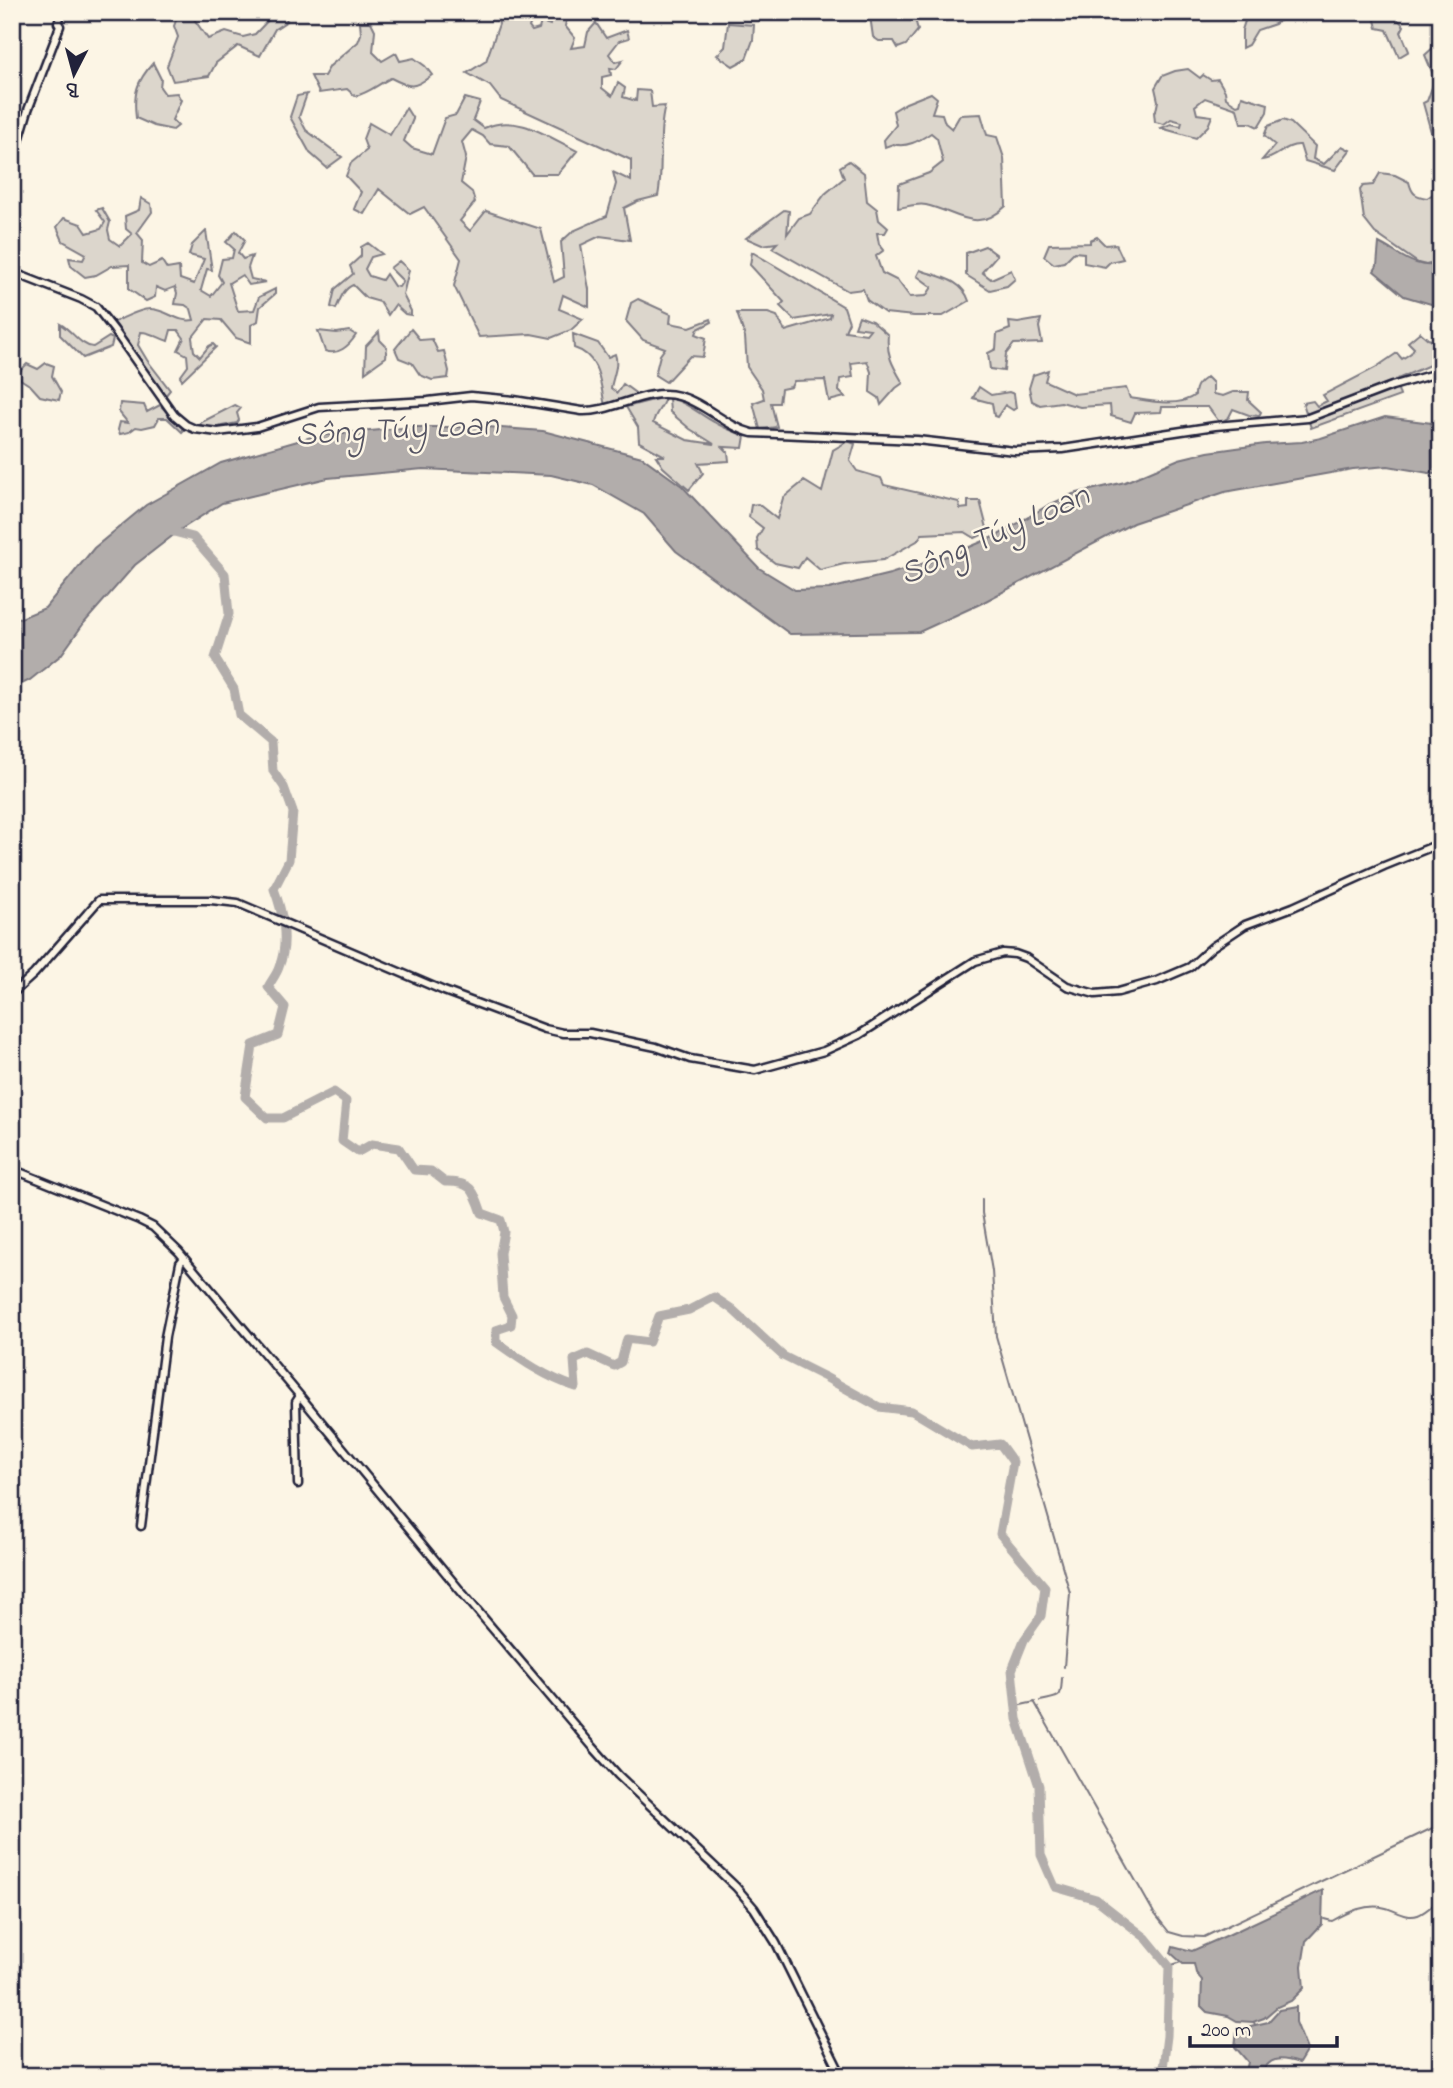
<svg xmlns="http://www.w3.org/2000/svg" width="1453" height="2088" font-family="'Indie Flower',sans-serif">
<rect width="100%" height="100%" fill="#fcf5e5"/>
<filter id="ink" filterUnits="userSpaceOnUse"><feTurbulence type="fractalNoise" baseFrequency=".0143" numOctaves="2"/><feDisplacementMap in="SourceGraphic" scale="14" xChannelSelector="R" yChannelSelector="G"/><feConvolveMatrix kernelMatrix="1 2 1 2 8 2 1 2 1" color-interpolation-filters="sRGB"/></filter>
<g filter="url(#ink)">
<!-- green -->
<path fill="#dcd6cc" stroke="#7f7c84" stroke-width="2" d="M179,12H189L208,39L226,32L243,37L255,34L275,13L284,12L287,21L275,29L260,56L238,46L216,63L209,76L173,81L167,66L178,37L174,26Z
M496,12L507,14L509,18L517,19L518,12H526L532,20L529,27L532,31L539,29L541,22L550,25L552,12H568L565,26L575,38L571,48L585,46L588,32L596,23L606,38L627,30L629,38L619,41L609,54L615,62L623,60L616,69L610,68L611,75L602,77V88L612,96L618,83L625,88L623,97L636,101L637,90L650,91L652,107L665,106C657,135 664,167 658,196L638,201L624,208L630,240L600,236L581,245L589,289V307L563,295L559,309L583,319L571,330L551,338L531,334L479,337L454,286L461,259L424,207L410,214L379,189L364,214L354,209L361,192L346,176L351,163L367,150L363,139L369,123L390,135L406,108L413,119L404,141L412,148L432,154L445,118L456,115L465,98L480,102L473,120L484,128C517,113 547,136 577,151L558,174H532L509,146L490,144L483,136L472,130L462,142L466,157L461,183L472,192L475,202L460,221L470,231L486,211L541,229L554,282L564,277L561,242L573,231L607,216L616,184L613,172L631,181V160L501,100L490,86L467,73L486,61L499,24Z
M899,12H909L915,19L918,30L906,45L898,48L894,41H879L873,37L870,16L898,14Z
M1248,12H1290L1275,24L1257,30L1248,45L1242,48V30Z
M1373,12C1387,12 1395,15 1404,26L1401,32L1409,51L1399,57L1387,30L1377,28Z
M360,22H371L375,30L373,52L382,61L396,53L400,61L414,58L425,66L432,75C414,89 410,88 391,78C378,84 369,93 355,96L347,89L319,93L311,76H324L330,66L358,42L361,34Z
M728,23L754,25L753,40L746,59L733,66L717,55L725,47Z
M1436,45L1441,46V137L1433,139L1423,103L1427,101L1435,79L1425,55Z
M153,63L161,79L160,87L165,94L177,93L181,100L172,120L178,126L173,130L154,126L136,118C133,93 137,81 153,63Z
M1188,69L1200,78L1203,75L1211,80L1218,79L1225,91L1226,98L1237,105L1240,104L1242,96L1268,104L1267,112L1258,127L1250,123H1241L1237,109L1205,98L1195,106L1197,114L1212,116L1208,126L1196,138L1161,128L1171,124L1181,126L1182,122L1171,119L1164,124L1155,122L1154,112L1156,111L1158,101L1155,88L1162,76L1175,71Z
M931,93L937,98L932,113L942,114L945,123L952,129L960,115L981,114L987,135L997,137L1004,158L1006,206C976,235 958,212 926,205C917,203 907,207 898,208L899,184L929,173L943,162L937,138L931,133C919,141 906,148 893,144L885,147L884,140L896,125L893,111L906,103Z
M307,94L299,117L306,130L342,157L327,168L310,153L290,117L297,96Z
M1283,120L1291,123L1315,146L1313,159L1324,164L1342,146L1350,150L1335,170L1305,161L1300,145C1285,144 1277,159 1262,160L1275,145L1264,136L1268,126Z
M849,161L864,173L867,201L877,209L879,220L888,228L885,233H877L879,244L884,250L876,256L882,273L898,281L910,297L926,296L932,287L917,276L920,270C939,277 962,279 969,301L943,316H914L885,313L867,300L863,289L848,291L772,248L777,243L762,245L746,238L784,210L789,211L787,234L799,218L810,214L825,194L844,178L840,167Z
M1380,173L1395,175L1409,182C1412,194 1415,196 1427,198L1436,192L1441,194L1440,261L1426,265L1418,263L1375,233L1364,219L1360,190L1363,186L1373,185Z
M141,198L151,204L152,212L137,233L143,240L142,263L149,267L162,261L167,269L179,267L180,279L194,284L204,259L189,255L192,245L206,231L212,270L207,269L201,290L211,296L222,282L218,275L222,259L232,258L234,249L226,242L236,231L245,240L238,253L243,259L252,256L248,268L251,279L266,282L249,285L242,275L229,283L238,311L254,310L259,297L275,289V294L260,307L258,321L251,325V343L236,338L221,320L207,319L192,338L194,351L200,357L209,346L213,344L216,347L182,380L180,377L188,366L187,355L178,350L184,338L178,330H171L168,341C159,338 150,332 141,332L138,345L147,360L170,390L165,396L114,322C124,318 141,308 151,309C168,310 177,323 194,320L191,309L185,305L175,304L177,293L175,287L165,291L156,287L155,297L146,301L129,289V265L112,266L96,275L85,277L71,266L69,258L83,260L86,254L63,241L57,227L64,218L81,224L87,233L101,229L105,222L96,210L102,208L110,222L108,230L110,239L120,246L132,234L126,229L125,216L139,210Z
M1097,237L1105,245L1116,244L1123,259L1110,262L1105,267L1084,263V253L1074,252L1064,262L1054,264L1044,256L1049,244L1090,243V240Z
M368,243L382,254L371,257L365,269L369,276L382,280L386,274L394,286L399,287L403,281L390,268L399,261L409,270L403,295L411,311V315L405,314L395,305L388,315L380,302L366,298L353,285C343,289 340,300 336,309L331,307L335,289L353,274L350,266L361,256V247Z
M985,246L997,255L982,272L991,279L1011,270L1015,279L1007,286L990,290L966,275V253Z
M752,252L844,307L849,322L845,331L866,334L870,329L855,327L859,316L872,321L888,335C886,355 893,366 903,383L896,388L881,405L879,398L870,392L871,372L867,361L851,363L853,377L840,379L839,391L845,397L829,401L825,380L794,381L791,387L781,389L779,403H771L777,427L760,429L753,403L764,399L762,389L747,367L745,337L737,313H768L777,316L785,331L830,318L831,314L794,320L780,306L784,302L750,265Z
M638,299L671,314L670,323L690,327L711,319L712,322L698,329L696,334L706,338L703,357L690,356L666,382L655,375L660,355L665,348L643,340L626,321L631,303Z
M1041,319L1039,327L1042,343L1014,344L1006,354L1004,371L990,369L988,353L996,349L997,334L1010,329L1009,322L1018,323Z
M60,324C73,331 79,345 93,347L109,337L113,339L111,347L83,358L60,335Z
M411,329L420,340L432,339L438,352L444,351L449,371L448,378L432,380L420,375L412,363L399,358L395,349Z
M318,331L337,333L349,331L356,335C349,346 338,356 325,351Z
M379,332L380,340L387,347L386,357L365,372L366,346Z
M1420,332L1428,339L1441,343V360L1395,380L1400,396L1311,428L1303,403L1313,401L1317,406L1327,401L1323,395L1375,368L1397,353L1402,359L1411,353L1414,348L1408,342Z
M573,334L598,343L608,357L615,354C619,365 613,376 611,388L617,393L623,384L638,395L605,406C600,383 600,356 574,348Z
M46,363L54,366L52,376L61,392L59,400L40,396L31,386L17,377L12,382V372L18,373L27,364L38,369Z
M1048,370L1045,381L1074,394L1126,388L1130,398C1149,401 1179,408 1195,395C1195,386 1199,382 1207,377L1213,383V394L1223,396L1233,392H1249L1248,400L1261,412L1259,416L1249,415L1233,409L1229,417L1220,423L1208,407H1162L1161,412L1135,413L1131,422L1111,416L1110,405L1080,407L1061,402L1040,405L1032,401L1029,388L1033,375Z
M979,387L991,395L1009,392L1014,394L1016,408L1013,410L1005,405L997,417L994,416L992,403L973,398Z
M665,397C664,406 655,412 653,423L687,440L714,444L690,429L670,412L669,398C689,403 697,413 714,422C723,428 735,432 745,436L743,448L723,447L728,452L729,461L698,463L703,473L689,490L663,467L656,456H665L639,442L638,427L626,407Z
M120,403L144,405L147,412L160,405L184,430L182,432L167,418H159L155,425L142,428L136,427L129,432L120,434L118,430L120,422L128,423L119,412Z
M235,405L241,408L237,413L239,420L237,423L212,428H203L200,423Z
M848,441L855,444L850,461L857,471L881,478L884,485L959,502L960,509L968,508V501H980L988,532L975,538L965,532L922,534L917,541L883,560L844,564L820,570L805,557L798,568L775,563L758,550L757,538L763,528L749,517L751,505L758,504L777,519L783,498L804,481L822,492L833,450Z"/>
<!-- water -->
<path fill="#b2adab" stroke="#78757e" stroke-width="2" d="M1379,243C1399,253 1418,272 1441,263V307L1404,296L1374,271L1377,266Z
M1385,417L1432,423L1441,427V475L1388,466L1353,469L1225,492L1133,523L980,604L919,632L790,634L676,551L644,514L593,485L551,475L423,469L328,478L222,503L180,530L135,565L84,623L61,655L30,680L12,689V617L21,618L45,608L94,548L146,505L221,463L315,436L414,427H488L543,431L642,457L682,486L759,568L795,590L829,589L890,574L953,554L998,535L1047,506L1073,494L1125,482L1179,459L1208,452L1265,444L1302,442L1321,438Z
M1323,1890L1322,1924L1306,1941L1302,1966L1304,1988L1291,2001L1277,2007L1264,2018L1253,2022L1237,2021L1228,2016L1207,2012L1201,2006L1202,1980L1196,1973L1194,1964H1183L1171,1953L1173,1946L1192,1951L1228,1935Z
M1296,2007V2022L1307,2050L1299,2063C1280,2057 1269,2056 1260,2076H1245L1248,2062L1235,2047L1237,2029L1268,2022L1279,2010Z"/>
<g fill="none" stroke-linecap="round" stroke-linejoin="round">
<!-- stream -->
<path stroke="#78757e" stroke-width="2" d="M982,1199V1213L992,1271L996,1336L1070,1593L1064,1667
M1040,1701C1061,1696 1061,1700 1062,1678
M1035,1703L1154,1913L1169,1932L1183,1936L1204,1937L1441,1824
M1016,1706L1035,1702
M1324,1919L1332,1921C1348,1912 1366,1903 1386,1908C1397,1911 1407,1919 1418,1915C1427,1912 1434,1903 1441,1898
M1169,1966L1181,1962
M1254,2022L1255,2025"/>
<!-- river -->
<path stroke="#b2adab" stroke-width="9" d="M166,530L193,537L225,574L229,614L215,658L234,689L239,715L271,742L273,771L284,787L293,812L289,860L274,889C283,912 289,943 279,967C277,974 271,981 268,987L285,1007L278,1035L253,1045L245,1097L267,1118H283L334,1092L346,1101L342,1141L358,1152L372,1144L399,1148L414,1170L431,1171L445,1182C471,1181 474,1190 482,1213L501,1220L504,1232L500,1253L503,1297L512,1315L511,1325L496,1330V1342C521,1360 547,1378 576,1387L574,1360L588,1354L614,1366L621,1362L627,1339L649,1342L659,1316L689,1310L714,1297L732,1309L783,1356L825,1377L879,1407L912,1411L972,1447L1000,1444L1013,1462L1000,1534L1045,1587L1041,1616L1024,1640L1012,1670L1017,1719L1039,1786L1041,1855L1055,1887L1096,1899L1146,1938L1169,1966L1167,2036L1162,2076"/>
<defs>
<path id="minor" d="M12,165L28,110L60,26L58,23L62,12
M12,272L81,299L96,307L114,330L174,415L186,425L195,429L218,432L257,427L319,407L428,401L471,396L514,400L582,411C615,412 646,387 679,396C705,403 725,426 752,433L917,440L1015,451L1063,449L1215,426L1308,418L1392,386L1441,372
M12,994L34,974L99,900H211L238,903L444,991L545,1029L563,1033H590L656,1047L690,1059L755,1070L824,1051L859,1035L975,961L1003,953L1015,954L1026,958L1067,986L1095,994L1118,992L1157,981L1190,967L1212,947L1245,925L1293,907L1384,866L1441,843
M12,1169L139,1220L153,1227L179,1252L300,1396L459,1589L593,1747L618,1775L736,1887L754,1908L776,1943L842,2076
M298,1484L296,1402L300,1396
M141,1526L165,1337L180,1263L184,1258"/>
</defs>
<!-- minor casing -->
<use href="#minor" stroke="#22223b" stroke-width="11"/>
<!-- minor -->
<use href="#minor" stroke="#fcf5e5" stroke-width="6"/>
</g>
</g>
<g text-anchor="middle" dominant-baseline="central" stroke-width="5" stroke-linejoin="round" paint-order="stroke">
<!-- water labels -->
<g font-size="33" font-style="italic" fill="#545362" stroke="#fcf5e5">
<text transform="translate(397 431) rotate(-3)">Sông Túy Loan</text>
<text transform="translate(995 536) rotate(-24)">Sông Túy Loan</text>
</g>
</g>
<!-- margin -->
<rect width="1453" height="2088" fill="none" stroke="#fcf5e5" stroke-width="42"/>
<rect x="21" y="21" width="1411" height="2046" fill="none" stroke="#22223b" stroke-width="2.5" filter="url(#ink)"/>
<!-- north arrow -->
<g transform="translate(74 74) rotate(186)" stroke="#fcf5e5" stroke-width="5" paint-order="stroke">
<path d="M0-5L12 26L0 18L-12 26Z" fill="#22223b"/>
<text y="-10" font-size="19" font-weight="bold" text-anchor="middle" fill="#22223b">B</text>
</g>
<!-- scale -->
<path d="M1190 2036v10h147v-10" fill="none" stroke="#22223b" stroke-width="3.5"/>
<text x="1201" y="2036" font-size="21" fill="#22223b" stroke="#fcf5e5" stroke-width="5" paint-order="stroke">200 m</text>
</svg>
